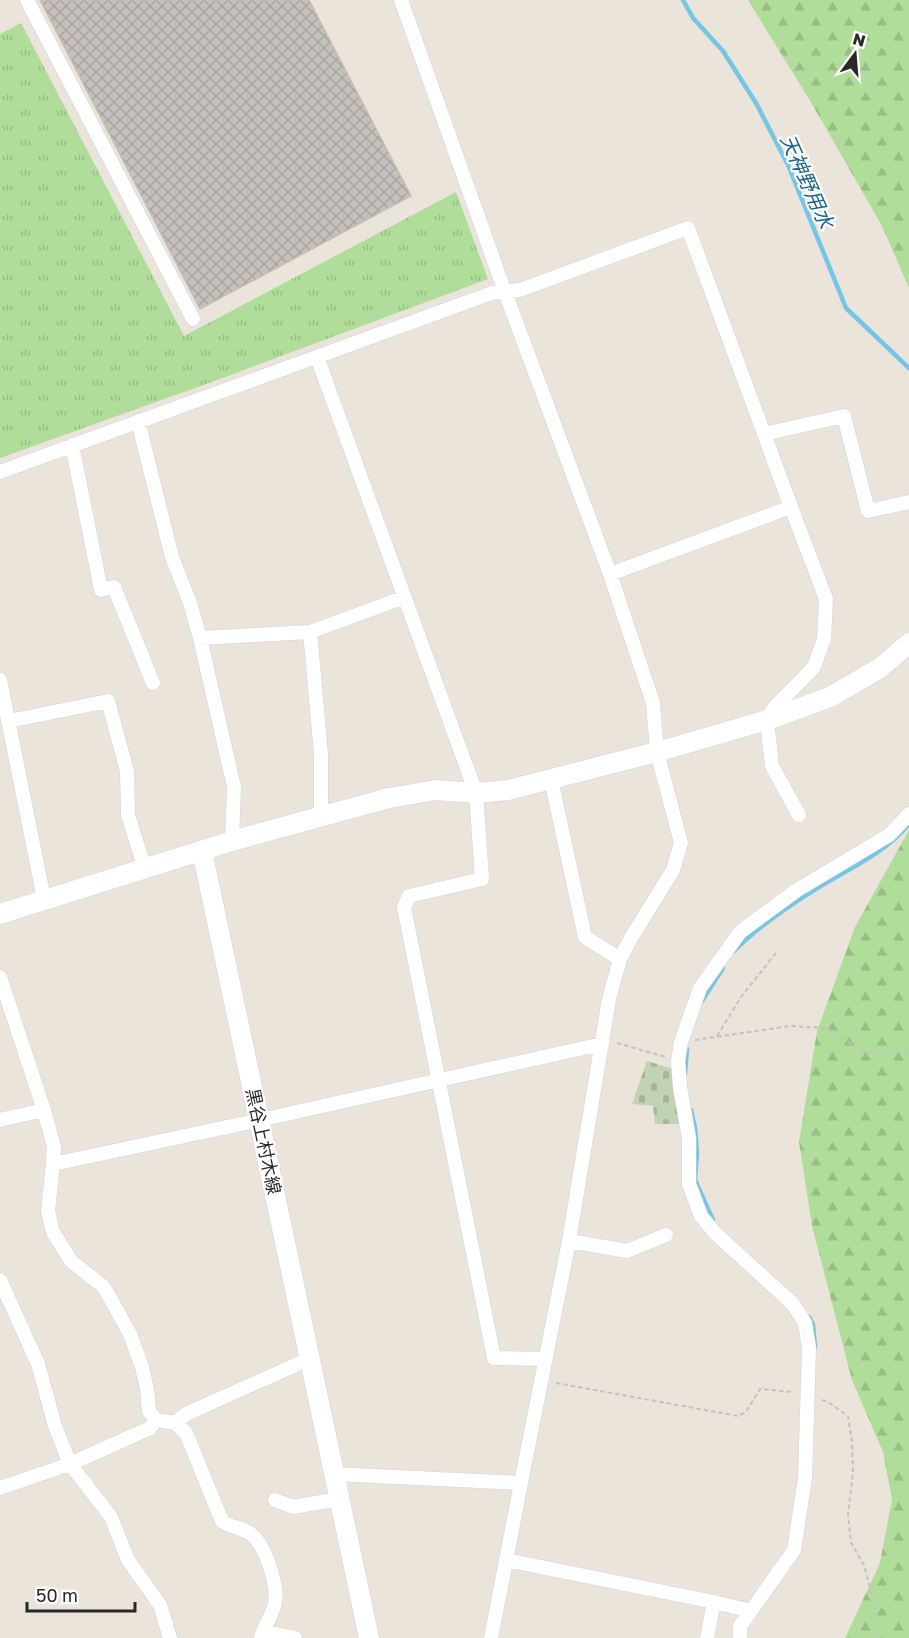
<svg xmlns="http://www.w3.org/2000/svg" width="909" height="1638" font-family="'Golos Text','Noto Sans JP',sans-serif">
<defs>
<pattern id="grass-tufts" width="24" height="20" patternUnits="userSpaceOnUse" patternTransform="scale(1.5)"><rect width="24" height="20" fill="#b1dd9b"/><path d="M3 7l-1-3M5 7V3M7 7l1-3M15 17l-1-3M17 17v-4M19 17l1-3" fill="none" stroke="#98be86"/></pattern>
<pattern id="forest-firs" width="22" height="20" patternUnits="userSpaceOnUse" patternTransform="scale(1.5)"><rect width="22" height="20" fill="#b1dd9b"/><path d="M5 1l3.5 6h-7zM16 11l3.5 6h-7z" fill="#98be86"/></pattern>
<pattern id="cemetery-stones" width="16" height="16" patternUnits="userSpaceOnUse" patternTransform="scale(1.5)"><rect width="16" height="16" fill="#c2d2b4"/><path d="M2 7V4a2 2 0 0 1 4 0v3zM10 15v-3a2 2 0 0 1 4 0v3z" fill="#a7b49b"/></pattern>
<pattern id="building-cross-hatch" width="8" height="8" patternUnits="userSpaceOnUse" patternTransform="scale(1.5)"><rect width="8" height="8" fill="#c5c0bb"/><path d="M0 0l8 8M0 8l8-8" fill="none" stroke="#a9a5a1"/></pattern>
</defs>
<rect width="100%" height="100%" fill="#eae4db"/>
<!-- grass -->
<path fill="url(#grass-tufts)" d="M21,23L184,336L456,192L488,279L209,383L0,458V34Z"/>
<!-- forest -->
<path fill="url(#forest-firs)" d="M748,0H909V288L882,226L812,104Z
M909,830V1638H845L880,1563L892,1499L883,1452L852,1380L812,1226L799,1142L817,1031L855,927Z"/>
<!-- cemetery -->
<path fill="url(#cemetery-stones)" d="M647,1061L673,1069L679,1124H655L653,1106L632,1104Z"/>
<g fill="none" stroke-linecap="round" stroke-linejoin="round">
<!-- stream -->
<path stroke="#75c6e5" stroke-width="4.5" d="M683,0L693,18L723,51L756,103L788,165L846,308L909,368
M734,951C760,925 788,906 819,887C850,868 885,853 909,824
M702,1001L723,968
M685,1073L687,1049
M691,1110L695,1128L697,1153L695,1180L713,1220
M809,1317L813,1324L815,1347"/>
</g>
<!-- building -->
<path fill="url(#building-cross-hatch)" stroke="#c5bfb5" stroke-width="1.5" d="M40,0H309L411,196L200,309Z"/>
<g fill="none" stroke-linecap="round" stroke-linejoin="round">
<defs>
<path id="street" d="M27,0L193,319
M401,0L505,292L610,574L653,703L657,752L681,843L673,870L631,938L620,959L609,999L569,1241L521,1483
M317,357L476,793L482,879L409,896L404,907L494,1358L545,1359
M138,421L172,557L190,603L200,638L234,787L232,841
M764,434L844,416L868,511L909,502
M72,445L101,590L114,587L153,683
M0,472L492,293L520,290L688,228L791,507
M610,574L791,507L826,599L824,639L814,667L774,708L767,720L772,766L799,815
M310,632L321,754V816
M200,638L310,632L405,597
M0,680L44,899
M9,721L108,701L127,771L128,815L145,869
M551,779L585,937L620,959
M0,977L44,1110L54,1147L53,1164L260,1120L602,1044
M0,1120L44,1110
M53,1164L48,1211L53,1232L71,1261L104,1287L130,1334L142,1367L147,1389L149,1411L156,1420L175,1423L186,1433L222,1521C231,1528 242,1527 251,1534C266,1546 278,1585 275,1603C272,1616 264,1626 261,1638
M569,1241L627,1251L666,1235
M0,1280L38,1364L55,1426L70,1464L111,1517L128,1560L160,1605L170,1638
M175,1423L186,1414L309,1359
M334,1474L521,1483L491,1638
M0,1488L70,1464L150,1428L156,1420
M275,1500L293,1507L339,1499
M506,1560L714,1602L707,1638
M714,1602L751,1611L740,1626V1638
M751,1611L794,1550L805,1478L809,1348L805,1323L793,1304L715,1233L701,1216L689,1184V1138L680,1087L678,1061L681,1042L700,988L740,932L797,890L889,835L909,814
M263,1632L295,1638"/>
<path id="secondary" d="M202,851L369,1638
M0,914L232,841L389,798L436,790L476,793L508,790L657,752L767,720L830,697L880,668L909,643"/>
</defs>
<!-- street casing -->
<use href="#street" stroke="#d0d3e0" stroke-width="15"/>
<!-- secondary casing -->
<use href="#secondary" stroke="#d0d3e0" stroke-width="21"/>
<!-- path -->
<path stroke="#c3c3c3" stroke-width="2" stroke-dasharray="4.5 3" stroke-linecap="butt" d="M717,1036L741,997L776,953
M695,1040L790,1026L826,1028L859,1049L874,1055L909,1050
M617,1043L666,1057
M556,1383L738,1416L746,1412L760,1389L793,1392
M822,1400L828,1402L848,1416L852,1442L853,1473L848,1514L851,1543L864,1565L875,1606L874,1638"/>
<!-- street -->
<use href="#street" stroke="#fff" stroke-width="14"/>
<!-- secondary -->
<use href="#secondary" stroke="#fff" stroke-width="20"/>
</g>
<g text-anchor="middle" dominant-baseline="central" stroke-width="4.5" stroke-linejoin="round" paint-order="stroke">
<!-- street labels -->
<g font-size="18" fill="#282828" stroke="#fff">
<text transform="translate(264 1141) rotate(78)">黒谷上村木線</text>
</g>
<!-- water labels -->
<g font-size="20" font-style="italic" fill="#17648e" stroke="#fff">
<text transform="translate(808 181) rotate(66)">天神野用水</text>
</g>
</g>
<!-- north arrow -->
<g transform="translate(855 54) rotate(16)" stroke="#ffffff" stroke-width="4.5" paint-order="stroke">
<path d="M0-4.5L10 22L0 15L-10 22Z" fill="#282828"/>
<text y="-9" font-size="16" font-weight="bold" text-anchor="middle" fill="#282828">N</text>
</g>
<!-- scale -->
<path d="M27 1602v9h108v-9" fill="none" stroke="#282828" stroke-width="3"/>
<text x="36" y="1602" font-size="18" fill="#282828" stroke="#ffffff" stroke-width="4.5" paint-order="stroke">50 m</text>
</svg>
